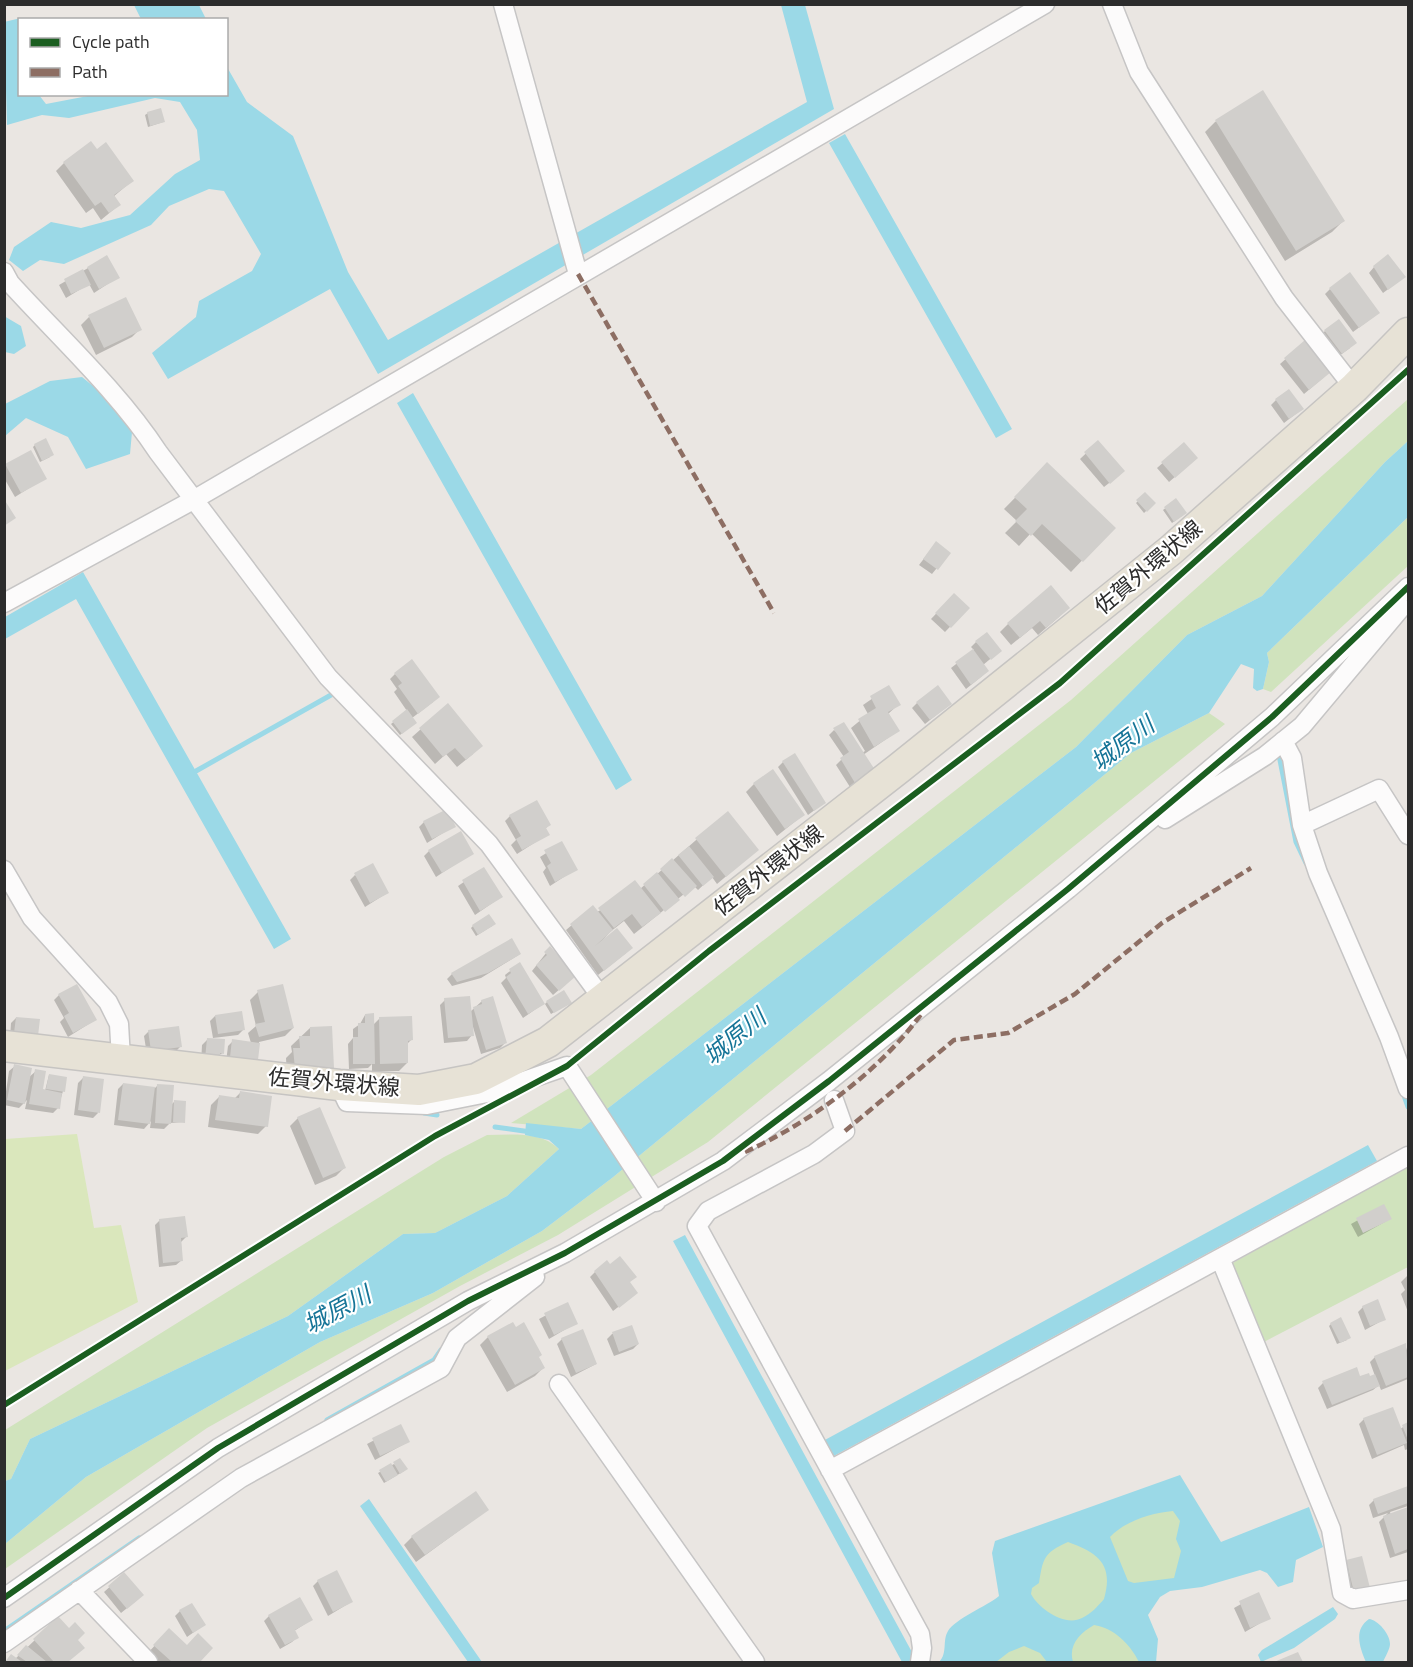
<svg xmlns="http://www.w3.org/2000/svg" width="1413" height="1667" font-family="'Titillium Web','Noto Sans JP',sans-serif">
<rect width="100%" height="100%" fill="#eae6e2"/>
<!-- green -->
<path fill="#d0e3bd" d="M1408,399V441L1385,462L1262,596L1187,635L1076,747L581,1129L511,1123L591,1075L1071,700Z
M1408,517V566L1271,692L1263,689L1269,662L1267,653Z
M1209,713L1225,724L708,1142L558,1235L460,1286L207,1428L5,1569V1544L86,1477L320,1342L433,1293L542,1231L612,1178L1131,753Z
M487,1135C512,1135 540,1131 559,1149L507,1196L435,1233L403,1234L288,1316L30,1439L11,1479L5,1481V1430L444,1157Z
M1408,1164V1267L1260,1344L1231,1264Z
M1172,1494L1224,1565L1133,1599L1146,1662H958L1019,1609L1007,1547Z"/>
<!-- pitch -->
<path fill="#dae7bc" d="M77,1134L94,1228L121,1225L138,1302L5,1371V1139Z"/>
<!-- water -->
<path fill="#9bd9e7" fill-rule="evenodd" d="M134,5H199L206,19H141Z
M781,5H805L834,109L378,374L330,289L168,379L152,353L196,317L199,301L252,271L261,254L224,191L209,189L169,206L151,225L64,264L40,260L23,271L9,260L14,247L51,222L81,228L130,215L175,174L200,160L197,130L180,102L155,98L69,118L42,115L7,125L4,22L21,18L22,19L20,20V94L39,95L46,104L93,95L226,94L227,67L247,102L293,136L348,272L388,340L807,102Z
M845,134L1012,429L996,438L829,143Z
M4,316L21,326L26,346L14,354L5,352Z
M82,377L104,395L132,432L130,454L86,469L68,437L26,418L5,436V404L50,381Z
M413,393L632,780L616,790L397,403Z
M1408,441V517L1267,653L1269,662L1263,689L1257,691L1253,688L1254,669L1241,664L1209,713L1131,753L612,1178L542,1231L433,1293L320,1342L86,1477L5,1544V1481L11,1479L30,1439L288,1316L403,1234L435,1233L507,1196L559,1149L549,1140L525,1135L526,1123L581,1129L1076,747L1187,635L1262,596L1385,462Z
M83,572L291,939L274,949L76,599L5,639V617Z
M1368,1145L1377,1161L832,1457L823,1441Z
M685,1235L913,1654L909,1662H902L673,1241Z
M1180,1475L1221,1542L1309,1507L1323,1547L1296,1560L1293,1582L1278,1587L1267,1573L1260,1570L1202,1587L1170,1591L1160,1597L1148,1615L1158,1639L1156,1662H1139C1130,1644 1114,1628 1094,1625C1080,1633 1068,1645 1073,1662H1047L1040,1653L1024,1646L1009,1652L996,1662H939C948,1653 942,1641 948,1631C955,1619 987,1606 999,1596L992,1553L995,1541ZM1173,1511L1180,1521L1176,1539L1181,1551L1174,1578L1134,1583L1128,1581L1110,1537C1125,1521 1151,1513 1173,1511ZM1068,1542C1098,1553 1114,1564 1104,1599C1098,1606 1091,1614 1082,1618C1065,1627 1039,1609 1031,1594L1032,1588L1039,1583C1043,1559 1043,1553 1068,1542Z
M369,1499L482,1662H468L360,1506Z
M1333,1607L1338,1614L1335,1619L1294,1648L1261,1662L1258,1655L1262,1650Z
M1369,1619C1378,1620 1390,1634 1390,1644C1390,1649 1385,1657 1383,1662H1366C1360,1648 1353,1630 1369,1619Z"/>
<!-- shadow -->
<path fill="#0003" d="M1262,92L1343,221L1332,232L1285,261L1205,132L1215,122Z
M148,113L163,122L148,127L145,115Z
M96,151L132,181L113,197L119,205L101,220L93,208L86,213L56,171L64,163Z
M1374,267L1399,281L1383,293L1369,273Z
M88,268L118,277L94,293L89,284L66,298L59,285Z
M1330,289L1373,317L1353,332L1325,294Z
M89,317L140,329L132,337L96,355L81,325Z
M1325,331L1350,348L1336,358L1320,336Z
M1305,342L1324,377L1304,394L1280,364Z
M1276,400L1302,409L1284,423L1271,405Z
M1098,442L1118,476L1104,487L1080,459Z
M1184,444L1191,463L1169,482L1157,468Z
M35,445L50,457L40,462L33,447Z
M31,452L45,478L15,497L4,478V467Z
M1047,465L1113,528L1071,572L1031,533L1019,546L1005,533L1017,521L1004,509Z
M1145,494L1154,503L1144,513L1136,503Z
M1176,500L1183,515L1172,523L1163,510Z
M932,548L949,553L932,574L919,565Z
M954,595L968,608L945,632L931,619Z
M1060,616L1038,635L1032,628L1011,645L1000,632L1008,624Z
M976,642L995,655L983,665L982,676L966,689L951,668L974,650L971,647Z
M395,674L433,702L412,718L413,724L400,735L391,724L407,711L394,692L397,689L390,679Z
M889,687L899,704L888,714L898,731L863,755L868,775L850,787L836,765L844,757L829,735L834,730L862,753L865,751L851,728L868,714L863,705Z
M917,703L950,704L925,724L912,708Z
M448,705L473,754L457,767L446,754L435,764L412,737Z
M783,762L824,803L808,815L778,767Z
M754,784L803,815L777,836L746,792Z
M727,813L757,850L717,884L712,877L698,890L694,886L634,934L624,921L610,932L603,940L626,953L598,975L566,930L593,907L597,912L640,889Z
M510,816L549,825L545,829L548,834L517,854L511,845L516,840L505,821Z
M424,822L454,826L427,843L419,827Z
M562,843L576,869L550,886L543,872L546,868L540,857Z
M429,851L472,853L436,877L424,856Z
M483,869L501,897L475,915L458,886Z
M355,875L387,893L365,907L350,880Z
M473,926H492L476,936L471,928Z
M550,948L569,981L553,995L532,971Z
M520,954L481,978L452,986L447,979L452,974Z
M519,964L543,1004L523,1018L501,983L506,978L505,975Z
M258,992L293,1028L285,1036L259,1042L257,1060L252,1065L226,1062L228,1046L233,1041L251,1043L248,1033L256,1026L250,1000Z
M59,995L95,1020L68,1037L60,1022L64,1018L54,1000Z
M445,1000L470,1012L482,1001L505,1043L500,1048L481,1054L473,1027L472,1035L467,1041L444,1043L440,1005Z
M547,1002L568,1004L551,1014L545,1004Z
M365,1015L373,1025L380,1018L411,1040L406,1045L407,1063L399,1071H372V1064L368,1068L349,1069L348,1044L353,1038V1029L360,1024Z
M215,1016L243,1030L238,1035L213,1038L210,1021Z
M16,1018L38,1020L10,1038L11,1023Z
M310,1028L333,1067L325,1075L287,1077L286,1058L292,1052L291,1046Z
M149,1031L180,1047L175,1052L147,1055L144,1036Z
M207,1040L223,1053L201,1064L202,1045Z
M15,1066L28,1078L36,1071L41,1090L45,1091L49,1075L63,1091L58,1108L53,1113L25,1109L27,1100L19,1108L4,1105L9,1071Z
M83,1078L98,1113L93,1118L74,1115L78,1083Z
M123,1084L155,1088L158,1085L171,1105L175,1101L183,1122L170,1123L164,1129L150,1128L151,1121L144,1129L114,1125L118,1089Z
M240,1093L266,1126L258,1134L208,1127L211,1105L219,1097L234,1099Z
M298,1118L344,1168L336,1176L315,1185L290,1126Z
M1383,1206L1390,1219L1358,1237L1351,1224Z
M160,1220L186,1237L181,1242L182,1260L176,1265L159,1267L155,1225Z
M595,1272L628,1283L631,1297L613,1311L590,1277Z
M1408,1275V1312L1401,1294L1405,1290L1401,1282Z
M567,1304L576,1323L549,1339L539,1319Z
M1363,1307L1385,1319L1365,1330L1358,1312Z
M1331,1324L1347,1340L1337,1344L1329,1326Z
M631,1327L638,1344L633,1349L614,1356L607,1339L612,1334Z
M488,1337L537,1358L543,1368L535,1376L507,1392L480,1345Z
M562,1339L596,1364L571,1377L557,1344Z
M1405,1345L1408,1353V1379L1381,1390L1379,1385L1373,1390L1327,1409L1318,1388L1323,1383L1375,1376L1370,1362L1375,1357Z
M1364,1419L1400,1429L1408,1424V1449L1405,1450L1404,1445L1372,1459L1359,1424Z
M401,1426L408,1442L375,1460L367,1444Z
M394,1464L404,1471L384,1483L378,1473Z
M1408,1488V1506L1390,1512L1391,1515L1408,1509V1552L1390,1558L1379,1522L1388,1513L1373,1518L1369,1505L1374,1500Z
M487,1510L416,1562L404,1545L412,1537Z
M1347,1561L1368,1588L1349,1596L1342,1566Z
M124,1574L137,1600L121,1613L104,1592Z
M318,1581L351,1602L328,1616L313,1586Z
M1259,1594L1269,1618L1245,1632L1234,1608Z
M180,1611L204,1625L187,1637L175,1616Z
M269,1616L311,1620L294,1631L297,1637L292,1642L280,1649L264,1621Z
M58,1618L76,1640L75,1655L67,1662H5L11,1656L15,1659Z
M169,1630L187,1647L211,1648L198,1662H156L147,1654Z"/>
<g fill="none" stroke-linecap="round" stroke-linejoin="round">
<!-- stream -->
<path stroke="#9bd9e7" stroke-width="5" d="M1279,755L1296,842L1306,863
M196,771L331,695
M1402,1090L1408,1107
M424,1113L437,1115
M495,1127L531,1132
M327,1420L434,1360L441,1350
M4,1631L139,1538"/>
</g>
<!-- building -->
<path fill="#d1cfcc" d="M1263,90L1345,221L1296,251L1215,120Z
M161,108L165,122L150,126L147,112Z
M91,141L97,149L106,142L134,181L114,195L121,205L109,213L101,202L95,206L63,162Z
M1388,254L1406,277L1388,290L1373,266Z
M107,255L120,278L99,289L87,267Z
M83,269L91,285L71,294L64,279Z
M1350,272L1380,313L1359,328L1329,288Z
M126,297L142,330L104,348L88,315Z
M1339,319L1357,343L1342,354L1324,330Z
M1305,340L1331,372L1309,390L1284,358Z
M1289,389L1304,409L1289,419L1275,399Z
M46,438L54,455L42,461L34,444Z
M1098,440L1125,471L1110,484L1084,452Z
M1184,442L1198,458L1175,478L1161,462Z
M31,450L47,479L21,493L5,464Z
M1047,462L1116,528L1083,562L1042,524L1031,536L1015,521L1027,509L1014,497Z
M1145,492L1156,503L1147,512L1136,500Z
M1176,498L1187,513L1174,522L1164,507Z
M4,499L16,518L4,526Z
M936,541L951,553L938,570L923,559Z
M1051,585L1070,608L1046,628L1040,621L1020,638L1007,623Z
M954,593L970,608L951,628L935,613Z
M987,632L1002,651L991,660L975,641Z
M973,649L989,671L971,685L955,662Z
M412,659L440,697L418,714L398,686L402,683L394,673Z
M889,685L901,705L888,712L900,731L874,747L858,719L876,708L870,696Z
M938,685L952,704L930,720L916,702Z
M448,703L483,746L466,760L455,748L443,757L419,728Z
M407,709L417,723L402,734L392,721Z
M844,722L875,770L855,783L840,758L849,752L833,728Z
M795,753L826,803L814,811L782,761Z
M773,769L805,815L785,829L753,783Z
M537,800L551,825L546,828L550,835L522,850L516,839L521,836L509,815Z
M447,809L456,827L432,839L423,821Z
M728,811L759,850L726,877L695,838Z
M461,831L474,854L442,873L428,850Z
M562,841L578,870L555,882L547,866L551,863L544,850Z
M689,846L714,877L703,886L678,855Z
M672,858L697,886L685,897L660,869Z
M373,863L389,893L370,903L354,873Z
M484,867L503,897L480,911L462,880Z
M657,872L680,900L665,912L643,884Z
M635,880L661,913L642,927L632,914L614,928L598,908Z
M593,905L613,930L595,946L617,928L633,948L604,971L570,924Z
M489,914L496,924L478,935L472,925Z
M512,938L521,954L488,973L457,982L451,973Z
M550,946L576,976L559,991L536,965L547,955L544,952Z
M520,962L545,1004L528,1014L506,977L511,973L509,969Z
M77,984L97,1020L73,1033L64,1016L69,1013L58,994Z
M283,984L294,1028L259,1037L255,1024L265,1022L257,990Z
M564,990L572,1003L554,1013L546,1001Z
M470,996L474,1036L448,1038L444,998Z
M493,996L507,1043L486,1050L473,1007L482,1004L481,1000Z
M242,1011L245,1030L218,1034L215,1015Z
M374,1013L375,1064H353V1037H358V1023H365V1014Z
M412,1016L413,1040L408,1041V1063L380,1064L379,1017Z
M16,1017L40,1019L38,1036L14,1033Z
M179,1026L182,1047L151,1051L148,1030Z
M332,1026L334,1068L295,1069L293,1048H300L299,1036H310V1027Z
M207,1038L225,1039L224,1054L220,1053V1061L205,1059Z
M232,1039L260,1043L258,1060L230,1057Z
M14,1064L32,1068L25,1104L7,1100Z
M35,1069L46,1071L43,1089L62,1093L60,1109L29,1104Z
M49,1074L67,1077L65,1092L46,1089Z
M83,1076L104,1079L100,1113L78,1110Z
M123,1083L155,1087L150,1124L118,1120Z
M157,1084L174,1085L171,1124L155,1123Z
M240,1091L272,1096L268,1127L215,1120L219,1095L239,1098Z
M174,1100L186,1101L185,1123L173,1122Z
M320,1107L346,1168L323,1178L297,1117Z
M1384,1204L1392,1219L1363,1233L1356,1218Z
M185,1216L188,1237L181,1238L183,1261L163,1263L159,1219Z
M620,1256L637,1277L630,1282L638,1293L619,1308L594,1271L607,1260L610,1264Z
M1378,1299L1386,1320L1370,1326L1362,1306Z
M568,1302L578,1324L554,1335L544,1313Z
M1341,1317L1351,1338L1340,1343L1330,1323Z
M513,1322L516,1327L524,1322L542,1355L539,1357L545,1368L515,1385L487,1336Z
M632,1325L639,1344L619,1352L612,1332Z
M583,1329L597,1364L576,1373L561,1338Z
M1406,1343L1408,1377L1386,1386L1374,1356Z
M1357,1367L1360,1376L1369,1373L1370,1376L1375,1374L1380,1386L1332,1405L1322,1381Z
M1393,1407L1407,1443L1377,1455L1363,1418Z
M1408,1422V1440L1402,1425Z
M401,1424L410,1442L380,1456L372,1438Z
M400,1458L408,1469L400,1474L393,1462Z
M391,1463L398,1475L386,1482L379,1470Z
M1408,1486V1503L1378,1514L1373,1499Z
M476,1491L489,1510L425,1555L411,1536Z
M1408,1507V1549L1395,1554L1383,1516Z
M1362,1556L1370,1588L1354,1592L1346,1560Z
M337,1570L353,1602L333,1612L317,1580Z
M124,1572L144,1595L127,1609L108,1586Z
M1259,1592L1271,1619L1250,1628L1239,1601Z
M300,1597L313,1620L295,1630L299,1638L285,1645L268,1615Z
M192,1603L206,1625L193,1633L179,1610Z
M58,1616L69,1628L75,1622L85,1633L78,1640L85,1648L68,1662H54L33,1639Z
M169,1628L187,1645L198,1633L213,1648L200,1662H172L153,1645Z
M26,1645L47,1662H27L17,1655Z
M1298,1652L1303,1662H1274Z
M11,1654L22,1662H5Z"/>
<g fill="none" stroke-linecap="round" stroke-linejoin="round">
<defs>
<path id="street" d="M503,4L578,274
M1112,4L1139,72L1284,298L1354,388
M4,272L10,283C59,337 118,391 158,452L328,677L489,844L602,998
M4,603L195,499L1045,4
M1283,741L1292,758L1302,825L1318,873L1389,1037L1408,1089
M1165,819L1265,756L1302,726L1401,608
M1302,825L1379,789L1408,835
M4,870L32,918L108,1002L119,1024L121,1059
M339,1085L347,1102L427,1105L492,1092L567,1066L656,1202
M834,1100L845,1131L814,1154L708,1211L697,1226L920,1634L922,1648L920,1662
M1220,1258L1331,1529L1342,1593L1353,1599L1408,1590
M559,1384L755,1662
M830,1470L1408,1156
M79,1590L148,1662
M4,1598L218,1448L468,1301L565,1253L723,1161L829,1081L1068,889L1272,717L1408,587
M4,1643L241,1478L441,1368L457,1338L535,1277"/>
<path id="primary" d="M4,1046L339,1085L419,1090L476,1079L548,1042L898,769L1171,550L1354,388L1408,333"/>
</defs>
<!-- street casing -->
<use href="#street" stroke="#c6c5c5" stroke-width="21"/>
<!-- primary casing -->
<use href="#primary" stroke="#c6c4c2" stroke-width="33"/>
<!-- path -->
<path stroke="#c7c7c6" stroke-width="3" stroke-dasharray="4.5 3" stroke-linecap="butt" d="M1392,385L1408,370
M581,1055L709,951L1060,683L1281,487
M4,1405L435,1136L476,1114"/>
<!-- street -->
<use href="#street" stroke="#fcfbfb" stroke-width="18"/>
<!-- primary -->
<use href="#primary" stroke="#e7e2d6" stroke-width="30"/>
<!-- quiet -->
<path stroke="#8d6e63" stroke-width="4.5" stroke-dasharray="9 4.5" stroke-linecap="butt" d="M578,274L774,613
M845,1131L954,1040L1008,1033L1075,994L1162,923L1251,868
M745,1152C810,1123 880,1071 922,1013"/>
<defs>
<path id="cycleway" d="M4,1405L435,1136L567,1066L709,951L1060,683L1408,370
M4,1598L218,1448L468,1301L565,1253L723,1161L829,1081L1068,889L1272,717L1408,587"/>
</defs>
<!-- cycleway casing -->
<use href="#cycleway" stroke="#fff" stroke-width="10"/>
<!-- cycleway -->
<use href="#cycleway" stroke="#1b5e20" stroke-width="6"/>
</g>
<g text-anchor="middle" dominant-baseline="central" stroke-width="4.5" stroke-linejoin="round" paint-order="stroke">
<!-- street labels -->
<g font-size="22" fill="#2c2c2c" stroke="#fff">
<text transform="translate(1148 567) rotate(-40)">佐賀外環状線</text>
<text transform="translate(768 870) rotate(-38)">佐賀外環状線</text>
<text transform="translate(334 1082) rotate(5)">佐賀外環状線</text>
</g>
<!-- water labels -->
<g font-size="24" font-style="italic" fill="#157497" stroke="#fff">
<text transform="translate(1122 743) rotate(-37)">城原川</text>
<text transform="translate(734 1036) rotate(-39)">城原川</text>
<text transform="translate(337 1309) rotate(-28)">城原川</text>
</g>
</g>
<!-- border -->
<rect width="1413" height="1667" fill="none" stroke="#2c2c2c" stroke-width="12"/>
<!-- legend -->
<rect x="18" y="18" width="210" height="78" fill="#ffffff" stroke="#ababab" stroke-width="1.5"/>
<rect x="30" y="38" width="30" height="9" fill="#1b5e20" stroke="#ababab" stroke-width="1.5"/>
<text x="72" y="48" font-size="18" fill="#2c2c2c">Cycle path</text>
<rect x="30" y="68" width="30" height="9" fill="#8d6e63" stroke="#ababab" stroke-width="1.5"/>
<text x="72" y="78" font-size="18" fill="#2c2c2c">Path</text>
</svg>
